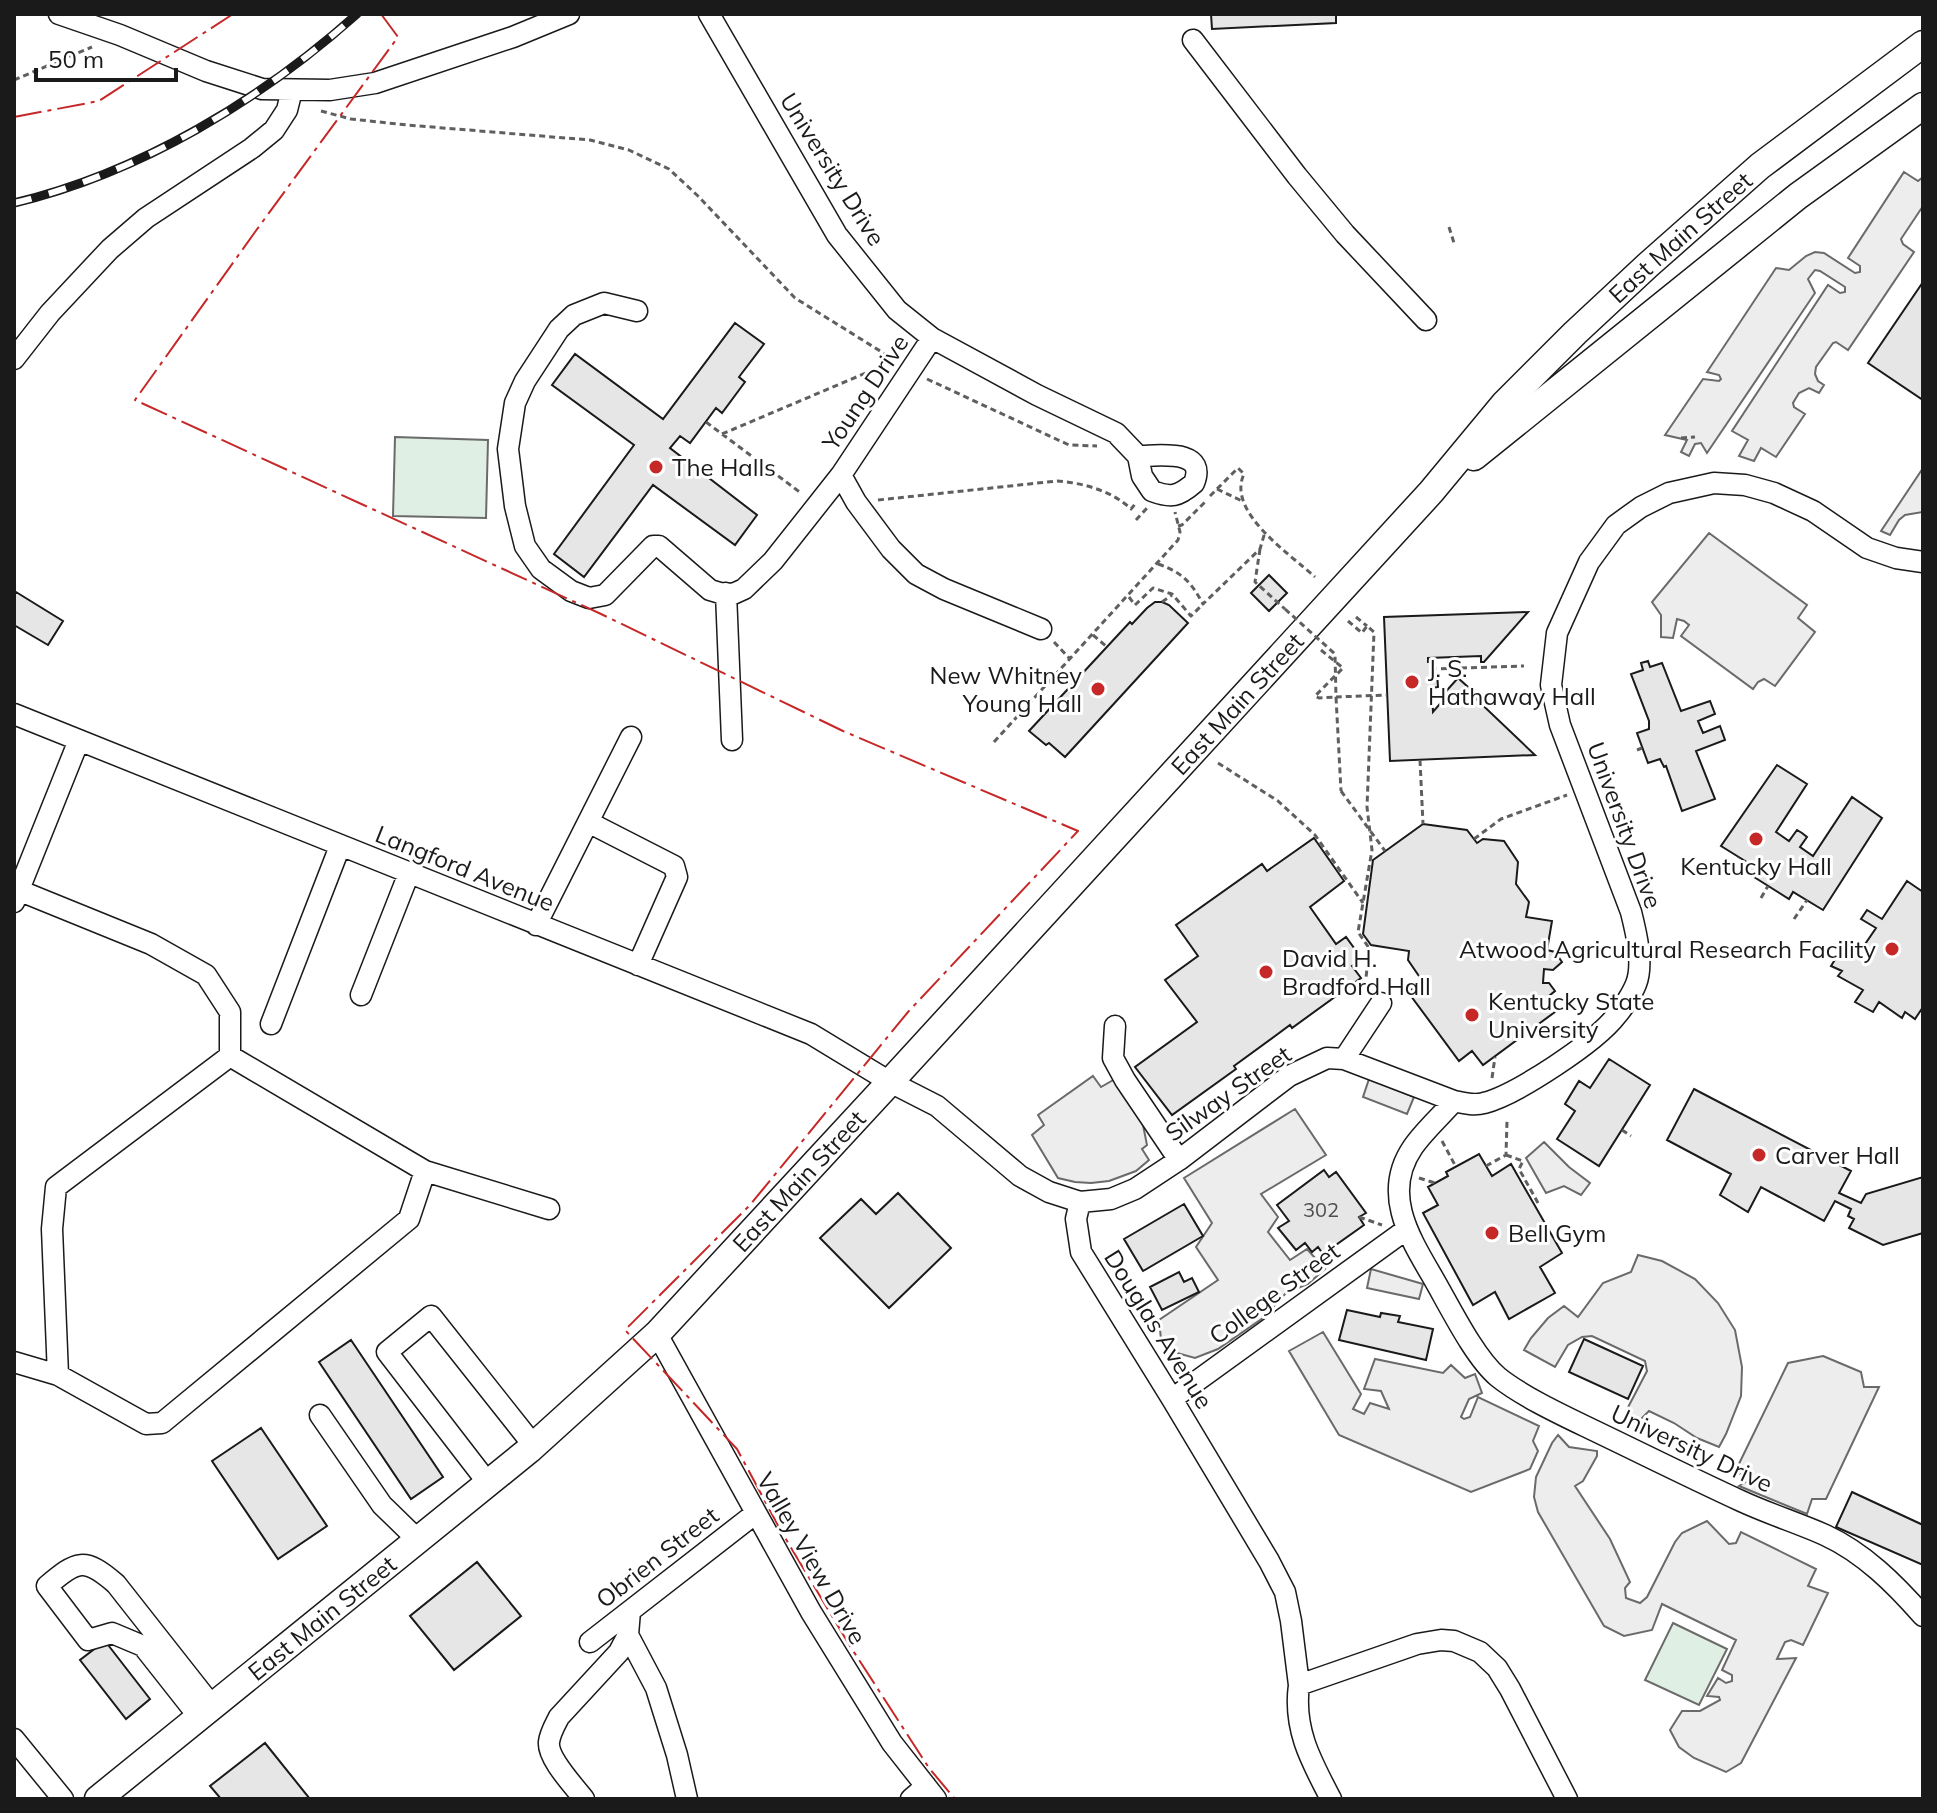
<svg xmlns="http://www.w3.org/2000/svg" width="1937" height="1813" font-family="Mulish,sans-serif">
<rect width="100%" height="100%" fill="#fff"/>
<!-- green -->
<path fill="#e0efe3" stroke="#6a6a6a" stroke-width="2" d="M395,437L488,440L486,518L393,516Z
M1673,1623L1727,1649L1699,1705L1645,1680Z"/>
<!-- parking -->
<path fill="#ededed" stroke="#6a6a6a" stroke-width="2" d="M1904,172L1918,181L1923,177V206L1901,239L1903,244L1914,252L1848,350L1836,342L1833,343L1816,367L1815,374L1818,381L1824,385L1819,393L1809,388L1799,393L1793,403L1794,407L1805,414L1776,457L1761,448L1754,461L1739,456L1748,440L1732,431L1828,285L1840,293L1845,292V287L1820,271L1815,270L1808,279L1815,293L1707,453L1701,443L1695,444L1689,456L1681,452L1687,440L1665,435L1703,379L1719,381L1721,379L1719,375L1707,372L1776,268L1789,270L1806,256L1815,252L1824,253L1855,273L1860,272V266L1848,258Z
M1923,468V512L1905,515L1899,520L1890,535L1881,531Z
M1709,533L1807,605L1798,618L1815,632L1775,686L1764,679L1758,682L1753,689L1681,636L1689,625L1684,621L1677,619L1673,638L1661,637V615L1652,602Z
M1093,1076L1101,1087L1115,1079L1142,1120L1147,1145L1142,1149L1149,1160L1136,1171L1109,1181L1091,1183L1075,1182L1058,1178L1032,1135L1044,1125L1038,1115Z
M1369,1079L1414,1097L1407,1114L1363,1097Z
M1295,1109L1326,1155L1261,1194L1278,1217L1268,1232L1290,1260L1307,1249L1325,1269L1308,1284L1286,1293L1263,1318L1218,1349L1195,1358L1177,1353L1166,1347L1161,1339L1159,1320L1218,1280L1196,1247L1212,1223L1184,1178Z
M1544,1142L1569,1167L1590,1183L1581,1195L1564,1186L1546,1193L1526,1158Z
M1638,1255L1662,1261L1695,1279L1718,1303L1735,1330L1742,1367L1741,1396L1726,1434L1719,1447L1697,1438L1674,1423L1649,1411L1639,1421L1625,1413L1647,1371L1645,1361L1592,1336L1582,1337L1568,1345L1555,1367L1524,1350L1531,1338L1548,1318L1564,1306L1578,1317L1603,1283L1631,1272Z
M1371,1269L1423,1284L1419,1299L1367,1288Z
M1323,1332L1361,1394L1353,1409L1364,1414L1370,1403L1389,1409L1381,1391L1364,1389L1375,1359L1443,1373L1451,1365L1465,1378L1475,1374L1482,1393L1469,1399L1461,1417L1464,1419L1470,1417L1478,1397L1539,1426L1533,1441L1538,1451L1530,1469L1471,1492L1339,1435L1289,1351Z
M1823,1356L1861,1372L1864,1387H1879L1826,1499H1812L1807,1514L1739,1486L1751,1479L1748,1474H1734L1788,1363Z
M1558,1435L1569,1447L1597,1451V1456L1583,1481L1575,1486L1610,1539L1630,1582L1625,1588L1626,1598L1640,1603L1647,1597L1675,1542L1682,1533L1707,1521L1729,1544L1736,1543L1741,1532L1816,1569L1808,1586L1828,1593L1803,1645L1791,1640L1785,1642L1777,1659L1796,1658L1741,1763L1726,1772L1694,1758L1679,1747L1670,1730L1682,1711H1700L1720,1700L1719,1697L1707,1696L1718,1678L1726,1683L1732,1681V1675L1722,1670L1736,1640L1662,1604L1652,1630L1624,1636L1604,1626L1538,1512L1534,1497L1536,1477L1552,1443Z"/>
<!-- building -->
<path fill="#e6e6e6" stroke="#1a1a1a" stroke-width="2" d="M1211,14H1336V23L1212,29Z
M1923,282V400L1868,363Z
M735,323L764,344L739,377L745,382L722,413L716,408L690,443L680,436L670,448L757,515L735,545L653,485L584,577L554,554L634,445L552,385L575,354L663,419Z
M1269,575L1287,593L1269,611L1251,593Z
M16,592L63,621L48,645L14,625V596Z
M1155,602H1162L1169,605L1188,623L1065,757L1049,743L1046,745L1029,731L1130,622L1132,624L1147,608Z
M1528,612L1484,662H1481V656L1428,658V662H1431V673H1437L1438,687L1432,688L1433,712L1445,698H1440L1458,678L1478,696H1473L1535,755L1390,761L1384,617Z
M1648,661L1650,667L1662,663L1681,711L1710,701L1715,714L1698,721L1703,733L1720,726L1725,740L1696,751L1715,799L1682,811L1666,766L1664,767L1660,759L1648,763L1637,733L1649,729V721L1631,674L1643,670L1641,663Z
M1777,765L1807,784L1776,832L1789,841L1797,830L1802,833L1807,837L1800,847L1813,856L1852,797L1882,818L1823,910L1793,892L1789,899L1746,872L1750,864L1721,846Z
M1423,824L1467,830L1477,843L1483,839L1504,841L1518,862L1516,884L1529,902L1526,917L1552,921L1547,950L1555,952L1562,962L1553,970L1544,969L1543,983H1549L1555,991L1549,996L1559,1009L1483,1065L1472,1051L1459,1061L1408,992L1423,982L1408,960L1409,951L1371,945L1363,934L1373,860Z
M1314,838L1344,881L1310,907L1336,944L1346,937L1362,959L1352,966L1361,978L1292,1028L1290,1025L1234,1066L1236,1069L1172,1115L1135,1067L1197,1022L1165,980L1198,956L1176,925L1262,864L1267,871Z
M1907,881L1923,892V1007L1915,1019L1905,1012L1902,1018L1879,1002L1873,1012L1855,1002L1863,990L1838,976L1842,971L1831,966L1844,945L1859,953L1876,928L1861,919L1867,910L1882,919Z
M1609,1059L1650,1085L1599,1166L1557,1139L1575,1111L1565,1104L1579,1081L1590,1088Z
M1694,1089L1851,1171L1839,1193L1861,1203L1866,1194L1923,1177V1233L1883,1245L1849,1228L1854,1219L1848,1216L1851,1209L1835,1201L1824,1221L1761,1187L1748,1212L1720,1195L1731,1174L1667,1140Z
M1479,1154L1492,1176L1511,1164L1562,1253L1540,1267L1555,1293L1509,1319L1495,1292L1473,1305L1423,1213L1438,1205L1428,1187L1448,1176L1446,1172Z
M1324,1170L1329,1177L1336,1172L1366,1213L1359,1217L1364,1225L1323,1254L1318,1247L1312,1252L1305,1243L1296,1250L1278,1228L1289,1221L1277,1205Z
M898,1193L951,1248L889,1308L820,1238L861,1199L876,1214Z
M1184,1204L1203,1236L1143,1271L1124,1239Z
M1179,1272L1184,1282L1192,1278L1199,1292L1162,1310L1150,1287Z
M1347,1310L1380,1317L1381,1313L1400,1316L1398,1322L1433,1329L1426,1360L1339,1340Z
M1584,1339L1643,1366L1628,1399L1569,1372Z
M351,1340L443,1477L411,1499L319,1362Z
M261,1428L327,1526L278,1559L212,1461Z
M1852,1492L1923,1525V1565L1836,1527Z
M477,1562L521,1616L454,1670L410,1616Z
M105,1641L150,1699L126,1719L80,1660Z
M265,1743L310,1799H221L210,1786Z"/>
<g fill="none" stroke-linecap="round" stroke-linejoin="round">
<defs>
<path id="minor" d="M59,14L120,35L206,71L262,89L330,90L375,83L513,37L569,14
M709,14L837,235L897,310L932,338L1037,395L1116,433L1138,456
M1193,40L1297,176L1345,234L1426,320
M637,311L604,303L574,315L559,329L525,381L515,403L508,449L515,506L525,546L541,569L571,591L589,598L605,595L653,546H659L710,590L720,593L733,594L744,589L773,561L841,475L932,338
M14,359L50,313L110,249L146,218L252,148L274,130L287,110L292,90
M1138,456C1158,456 1208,448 1194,483C1178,497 1171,498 1152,491L1142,476Z
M841,475L856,502L891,549L916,574L944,589L1041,629
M1923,562L1896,558L1867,548L1813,511L1774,493L1745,485L1714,483L1669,493L1641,507L1616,525L1589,562L1557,633L1551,685L1560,725L1631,912C1636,932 1644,964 1636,984C1632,994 1623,1008 1616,1016C1596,1042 1516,1095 1484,1103C1474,1106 1463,1103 1454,1101C1441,1116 1424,1131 1413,1147C1382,1192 1408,1235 1432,1276C1449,1305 1474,1357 1498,1377C1523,1397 1564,1416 1593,1430C1643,1454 1691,1478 1741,1501C1769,1514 1798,1523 1825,1535C1864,1553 1895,1584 1923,1616
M726,593L732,740
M14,714L811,1034L890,1082L937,1106L1020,1176L1049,1192L1080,1202L1076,1219L1081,1252L1172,1399L1269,1561L1285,1592L1291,1621L1299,1685
M588,822L674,866L677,877L638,965
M18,890L151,944L206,975L230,1012V1056
M14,902L79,740
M536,925L631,737
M361,995L409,873
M271,1024L340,846
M1115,1026L1113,1058L1125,1080L1179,1160
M1344,1059L1381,1003
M1080,1202L1111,1199L1135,1189L1179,1160L1289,1076L1327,1058L1344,1059L1454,1101
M657,1334L811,1612L892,1743L936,1799
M14,1362L58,1375L146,1424L162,1423L409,1219L425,1171
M58,1375L52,1229L56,1187L230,1056L425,1171L549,1209
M1172,1399L1407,1229
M320,1415L382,1505L418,1540
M488,1483L387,1352L431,1316L534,1446
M628,1635L656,1688L677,1755L687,1799
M590,1642L756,1513
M199,1717L143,1646L112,1633L88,1640L47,1586C77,1561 84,1556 116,1584L212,1706
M14,1739L63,1799
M584,1799C574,1786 547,1758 549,1742C550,1733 555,1725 559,1717L619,1652L628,1635L630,1611
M911,1799L926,1786
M1331,1799C1311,1761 1293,1729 1299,1685L1417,1644L1441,1640L1454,1641L1480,1652L1497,1668L1510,1689L1567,1799"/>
<g id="major">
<path d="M1474,457L1798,196L1923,106"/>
<path id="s1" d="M98,1799L529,1450L657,1334L890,1082L1431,492L1504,404L1575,333L1648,265L1760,166L1923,44"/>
</g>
</defs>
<!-- minor casing -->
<use href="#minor" stroke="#1a1a1a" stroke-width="23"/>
<!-- major casing -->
<use href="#major" stroke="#1a1a1a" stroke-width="29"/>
<!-- path -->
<path stroke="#5f5f5f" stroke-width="3" stroke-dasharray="6 4" stroke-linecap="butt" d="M14,80L92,47
M321,111L351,119L407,125L590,140L629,150L669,169L698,196L795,298L893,359
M1449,227L1454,243
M927,379L1069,445L1097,446
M706,422L801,493
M722,434L880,367
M1681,438L1695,437
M1217,489L1242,501
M1210,496L1238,468L1244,474C1226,512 1290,554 1315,577
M878,500L1057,481C1084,483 1112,491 1131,509L1136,503
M1136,520L1147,508
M1178,526L1182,525L1205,502
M1260,549L1255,582L1285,609
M1158,564C1183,573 1191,582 1203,604L1260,549L1265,532
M1129,597L1135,605L1153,588L1172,594L1191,616L1203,604
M1162,602L1172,595
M1356,617L1367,626
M1348,621L1362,633L1367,626L1374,632L1367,807L1372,850L1358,932L1369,948L1365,988
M1093,635L1107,647
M1054,642L1070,659
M1321,650L1343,668L1315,696L1319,698L1336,697L1341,791
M1431,669L1524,666
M994,742L1178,540L1180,532L1175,512
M1637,750L1642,748
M1420,760L1423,824
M1218,763L1278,801L1315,835L1363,903
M1474,839L1501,819L1567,795
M1726,874L1738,857
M1761,898L1768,886
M1794,919L1807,900
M1492,1078L1495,1057
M1622,1130L1631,1136
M1442,1141L1456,1167
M1506,1155L1523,1161L1519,1169L1538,1203
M1486,1166L1506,1155L1507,1121
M1419,1178L1435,1183
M1359,1217L1382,1225"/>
<!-- minor -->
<use href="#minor" stroke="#fff" stroke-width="20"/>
<!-- major -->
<use href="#major" stroke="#fff" stroke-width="26"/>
<defs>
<path id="rail" d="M14,203C140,173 261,100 357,14"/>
</defs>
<!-- rail casing -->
<use href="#rail" stroke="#1a1a1a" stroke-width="9"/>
<!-- rail -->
<use href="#rail" stroke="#fff" stroke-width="6" stroke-dasharray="18" stroke-linecap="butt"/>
<!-- path-bridge -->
<path stroke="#5f5f5f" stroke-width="3" stroke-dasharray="6 4" stroke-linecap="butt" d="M1285,609L1335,654L1336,697L1387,695
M1341,791L1385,851"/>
<!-- power -->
<path stroke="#c62828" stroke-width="2" stroke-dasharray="28 6 4 6" stroke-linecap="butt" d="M381,14L398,37L255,232L135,400L601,614L843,731L1078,831L908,1012L750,1205L625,1330L737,1449L781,1531L850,1646L929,1768L955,1799
M14,117L99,101L233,14"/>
</g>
<!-- markers -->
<g fill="#c62828" stroke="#fff" stroke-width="3">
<circle cx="656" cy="467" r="8"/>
<circle cx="1412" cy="682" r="8"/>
<circle cx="1098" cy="689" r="8"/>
<circle cx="1756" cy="839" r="8"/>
<circle cx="1892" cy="949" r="8"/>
<circle cx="1266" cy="972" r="8"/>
<circle cx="1472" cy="1015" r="8"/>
<circle cx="1759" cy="1155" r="8"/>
<circle cx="1492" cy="1233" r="8"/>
</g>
<g text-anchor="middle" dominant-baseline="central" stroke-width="6" stroke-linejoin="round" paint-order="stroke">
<!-- number labels -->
<g font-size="20" fill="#4d4d4d">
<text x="1321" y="1209">302</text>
</g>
<!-- street labels -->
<g font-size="24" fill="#1a1a1a" stroke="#fff">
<text transform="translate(833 169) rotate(58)">University Drive</text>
<text stroke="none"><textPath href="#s1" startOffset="2228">East Main Street</textPath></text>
<text transform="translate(865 392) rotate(-56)">Young Drive</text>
<text stroke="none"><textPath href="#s1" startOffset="1584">East Main Street</textPath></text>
<text transform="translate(1625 825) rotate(70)">University Drive</text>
<text transform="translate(465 868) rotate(22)">Langford Avenue</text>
<text transform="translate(1228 1093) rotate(-35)">Silway Street</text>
<text stroke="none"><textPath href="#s1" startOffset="936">East Main Street</textPath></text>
<text transform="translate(1274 1293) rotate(-36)">College Street</text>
<text transform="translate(1159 1329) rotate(58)">Douglas Avenue</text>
<text transform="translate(1692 1448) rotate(25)">University Drive</text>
<text transform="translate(657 1557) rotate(-38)">Obrien Street</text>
<text transform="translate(812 1558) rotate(60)">Valley View Drive</text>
<text stroke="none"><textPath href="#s1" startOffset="288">East Main Street</textPath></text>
</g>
<!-- poi labels -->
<g font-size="24" fill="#1a1a1a" stroke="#fff" text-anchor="start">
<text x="672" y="467">The Halls</text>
<text x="1428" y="668">J. S.<tspan x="1428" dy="28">Hathaway Hall</tspan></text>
<text x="1082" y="675" text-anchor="end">New Whitney<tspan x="1082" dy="28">Young Hall</tspan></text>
<text x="1756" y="866" text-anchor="middle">Kentucky Hall</text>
<text x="1876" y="949" text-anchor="end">Atwood Agricultural Research Facility</text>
<text x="1282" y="958">David H.<tspan x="1282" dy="28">Bradford Hall</tspan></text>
<text x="1488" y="1001">Kentucky State<tspan x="1488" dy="28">University</tspan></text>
<text x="1775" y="1155">Carver Hall</text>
<text x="1508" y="1233">Bell Gym</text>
</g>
</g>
<!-- border -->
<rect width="1937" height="1813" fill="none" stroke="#1a1a1a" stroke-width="32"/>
<!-- scale -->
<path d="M36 68v12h140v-12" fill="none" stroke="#1a1a1a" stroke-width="4"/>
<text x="48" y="68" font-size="24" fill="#1a1a1a" stroke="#ffffff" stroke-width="6" paint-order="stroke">50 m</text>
</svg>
